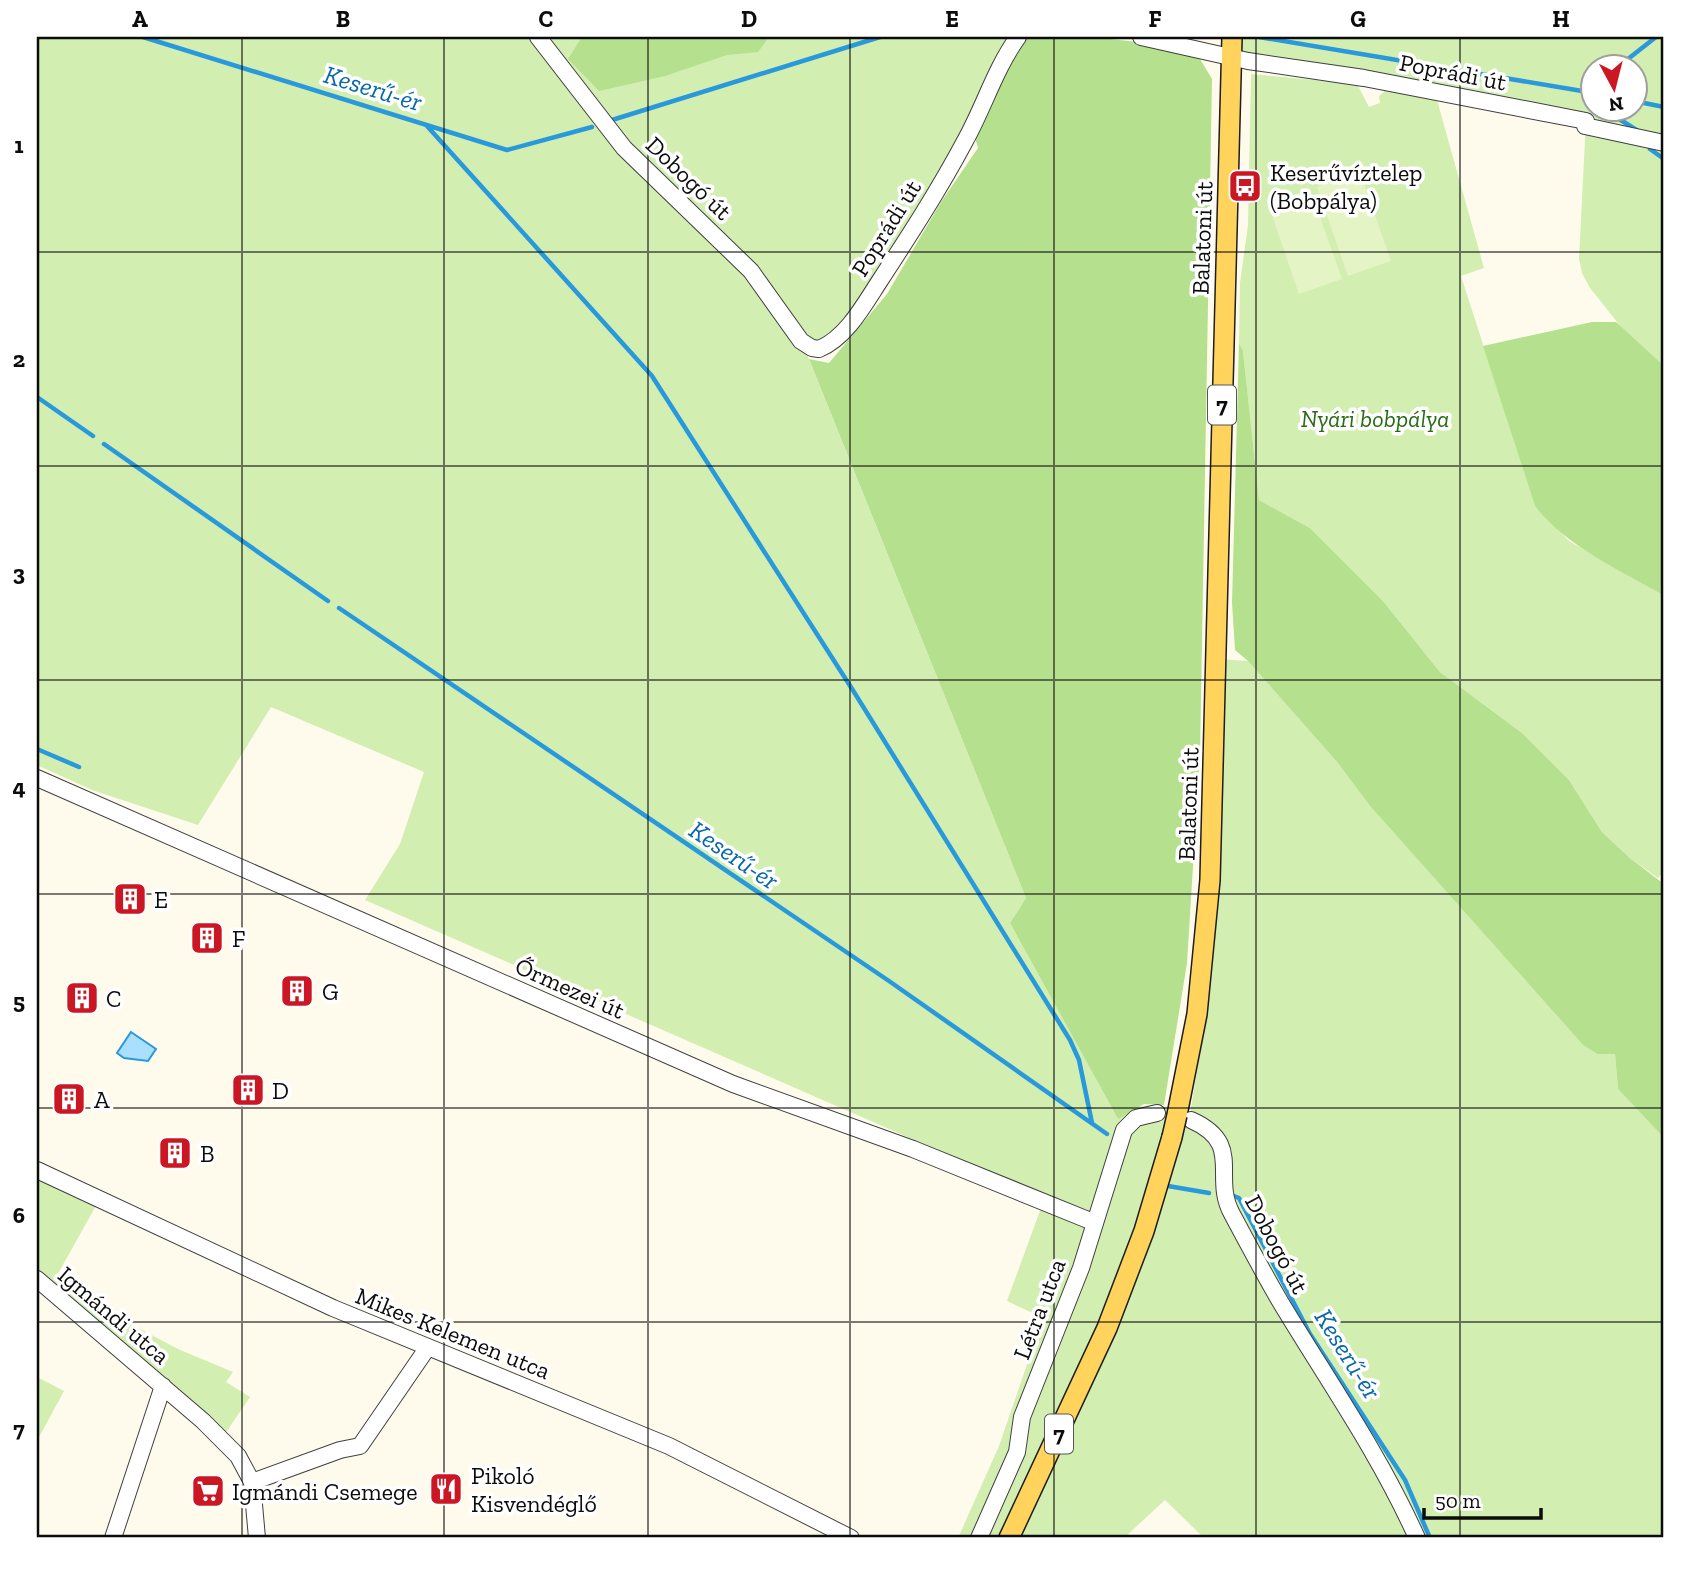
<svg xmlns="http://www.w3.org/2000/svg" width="1701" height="1575" font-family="'Zilla Slab',serif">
<rect width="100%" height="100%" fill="#fffbec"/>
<!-- green -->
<path fill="#d2eeb1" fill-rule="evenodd" d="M37,37H1012L942,173L828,345L802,342L1026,898L1010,923L1118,1119C1141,1098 1163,1105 1190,1114L1205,1021L1217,659L1248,661L1337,762L1370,806L1583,1045L1597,1054H1615L1618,1089L1664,1138V1538H1204L1165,1500L1124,1538H958L999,1446L1043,1318L1007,1301L1045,1197L365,900L400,844L424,772L271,707L198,825L92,790L37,765Z
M1232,37H1664V381L1590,288L1582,273L1579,259L1586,121L1232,57ZM1592,66H1634V108H1592Z
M1251,74L1357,84L1369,107L1380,103L1379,96L1386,90L1437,100L1484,268L1461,276L1535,506L1569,541L1664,596V872L1658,878L1631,859L1602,832L1569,780L1522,733L1440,672L1383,601L1310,528L1259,500L1243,351L1239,343L1240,283L1248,225Z
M37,1176L97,1204L55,1279L72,1293L178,1349L233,1372L226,1382L250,1397L225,1434L37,1273Z
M37,1377L64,1391L37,1441Z"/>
<!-- forest -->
<path fill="#b5e08e" d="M582,37H769L758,52L727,55L665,76L599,91L568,59Z
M1023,37H1093L1137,42L1200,59L1212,79L1200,754L1187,963L1164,1105L1144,1104L1118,1119L1010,923L1026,898L809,359L829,363L887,294L941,202L978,148L974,134Z
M1592,322H1616L1664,366V596C1619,569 1568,548 1535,506L1483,346Z
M1239,343L1243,351L1259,500L1310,528L1383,601L1440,672L1522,733L1569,780L1602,832L1631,859L1664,884V1138L1618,1089L1615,1054H1597L1583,1045L1370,806L1337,762L1248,661L1235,650L1232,603Z"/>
<!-- pitch -->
<path fill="#e4f4c4" d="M1360,172L1391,261L1348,276L1317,187Z
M1310,189L1342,279L1299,294L1268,204Z"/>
<!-- water -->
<path fill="#aae0fd" stroke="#2999dc" stroke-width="2" d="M131,1032L156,1049L148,1061L124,1058L117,1053Z"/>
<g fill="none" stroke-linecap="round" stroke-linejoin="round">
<!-- stream -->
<path stroke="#2999dc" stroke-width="4.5" d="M143,37L507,150L592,127
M1259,37L1588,92L1592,88
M1619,66L1656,37
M1634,101L1664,107
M1602,108L1638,131
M612,120L880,37
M427,126L652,376L854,692L1070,1040L1079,1060L1092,1123
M1650,149L1664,159
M37,397L93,436
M104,444L328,601
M339,608L889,981L1107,1134
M37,749L79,767
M1168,1186L1209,1193
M1231,1195L1239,1198L1310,1334L1405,1480L1430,1538"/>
<defs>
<path id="minor" d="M538,37L624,148L751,271L801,341L812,348L819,349C846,338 864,305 879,282C909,236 939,190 965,141C984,107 995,69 1018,37
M1141,37L1248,61L1364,78L1586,121L1585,126L1664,143
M37,778L733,1084L913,1149L1093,1222
M1191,1120C1245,1144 1211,1176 1232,1214C1248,1244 1264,1274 1281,1303C1328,1381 1380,1455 1417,1538
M37,1170L333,1308L669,1446L851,1538
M37,1279L203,1421L238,1456L252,1482L257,1538
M252,1482L340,1450L360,1446L428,1347
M113,1538L163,1386
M979,1538L1017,1452L1022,1417L1081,1268L1124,1130L1136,1118L1157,1113"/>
<path id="major" d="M1177,1115L1197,1014L1210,880L1232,37
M1009,1538L1107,1328L1144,1231L1172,1137"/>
</defs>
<!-- minor casing -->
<use href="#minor" stroke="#3f3f3f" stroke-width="18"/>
<!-- major casing -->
<use href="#major" stroke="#1d1d1d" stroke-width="22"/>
<!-- minor -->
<use href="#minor" stroke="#fff" stroke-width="16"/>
<!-- major -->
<use href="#major" stroke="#ffd35c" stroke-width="19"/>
<defs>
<path id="major-bridge" d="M1172,1137L1177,1115"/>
</defs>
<!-- major-bridge casing -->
<use href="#major-bridge" stroke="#1d1d1d" stroke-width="22" stroke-linecap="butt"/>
<!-- major-bridge -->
<use href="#major-bridge" stroke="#ffd35c" stroke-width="19"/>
</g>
<!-- grid -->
<path fill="none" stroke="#0c0c0c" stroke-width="2" stroke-opacity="0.55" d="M242,37V1538M444,37V1538M648,37V1538M850,37V1538M1054,37V1538M1256,37V1538M1460,37V1538M37,252H1664M37,466H1664M37,680H1664M37,894H1664M37,1108H1664M37,1322H1664"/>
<!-- icons -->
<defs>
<symbol id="bus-square" viewBox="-11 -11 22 22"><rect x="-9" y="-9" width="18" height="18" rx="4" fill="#cb1623" stroke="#fff"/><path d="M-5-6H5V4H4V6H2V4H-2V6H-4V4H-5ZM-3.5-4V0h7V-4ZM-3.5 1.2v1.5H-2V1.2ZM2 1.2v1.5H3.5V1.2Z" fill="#fff"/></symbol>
<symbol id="building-square" viewBox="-11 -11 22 22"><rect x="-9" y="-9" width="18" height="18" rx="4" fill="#cb1623" stroke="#fff"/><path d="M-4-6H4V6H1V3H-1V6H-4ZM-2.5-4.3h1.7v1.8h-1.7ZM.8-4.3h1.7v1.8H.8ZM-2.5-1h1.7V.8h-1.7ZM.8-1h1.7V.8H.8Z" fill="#fff"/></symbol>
<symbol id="restaurant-square" viewBox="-11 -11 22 22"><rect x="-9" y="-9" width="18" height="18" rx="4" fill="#cb1623" stroke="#fff"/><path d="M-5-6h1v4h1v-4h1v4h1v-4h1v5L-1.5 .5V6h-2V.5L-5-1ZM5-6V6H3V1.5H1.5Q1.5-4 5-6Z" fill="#fff"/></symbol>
<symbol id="supermarket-square" viewBox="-11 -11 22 22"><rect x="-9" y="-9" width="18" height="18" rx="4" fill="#cb1623" stroke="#fff"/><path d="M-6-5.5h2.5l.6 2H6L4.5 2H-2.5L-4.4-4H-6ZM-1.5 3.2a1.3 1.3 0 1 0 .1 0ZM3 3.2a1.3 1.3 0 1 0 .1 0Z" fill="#fff"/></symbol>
</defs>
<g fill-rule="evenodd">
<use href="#bus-square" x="1226" y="167" width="38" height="38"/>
<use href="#building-square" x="111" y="880" width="38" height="38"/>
<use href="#building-square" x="188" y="919" width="38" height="38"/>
<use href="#building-square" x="278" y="972" width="38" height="38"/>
<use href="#building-square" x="63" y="979" width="38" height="38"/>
<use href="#building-square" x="229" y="1071" width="38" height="38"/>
<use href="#building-square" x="50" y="1080" width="38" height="38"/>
<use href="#building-square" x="156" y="1134" width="38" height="38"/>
<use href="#restaurant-square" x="427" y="1470" width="38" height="38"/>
<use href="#supermarket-square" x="189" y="1472" width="38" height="38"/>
</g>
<g text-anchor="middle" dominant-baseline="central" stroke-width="7" stroke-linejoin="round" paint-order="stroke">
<!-- shield labels -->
<g fill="#fff" stroke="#555" stroke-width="2">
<rect x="1208" y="385.5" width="28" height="39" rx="5"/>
<rect x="1045" y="1414.5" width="28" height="39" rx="5"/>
</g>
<g font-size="23" font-weight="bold" fill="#0c0c0c">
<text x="1222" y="405">7</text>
<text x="1059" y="1434">7</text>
</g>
<!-- street labels -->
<g font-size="24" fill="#0c0c0c" stroke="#fff">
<text transform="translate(1453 72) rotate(11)">Poprádi út</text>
<text transform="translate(689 178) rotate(44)">Dobogó út</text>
<text transform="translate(886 228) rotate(-58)">Poprádi út</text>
<text transform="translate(1202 238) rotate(-88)">Balatoni út</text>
<text transform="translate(1188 804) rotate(-88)">Balatoni út</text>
<text transform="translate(570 988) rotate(24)">Őrmezei út</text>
<text transform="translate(1277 1244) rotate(62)">Dobogó út</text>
<text transform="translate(1039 1309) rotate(-69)">Létra utca</text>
<text transform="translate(114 1315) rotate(40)">Igmándi utca</text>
<text transform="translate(453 1333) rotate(22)">Mikes Kelemen utca</text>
</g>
<!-- poi labels -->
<g font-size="24" fill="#0c0c0c" stroke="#fff" text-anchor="start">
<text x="1270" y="172">Keserűvíztelep<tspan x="1270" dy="28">(Bobpálya)</tspan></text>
<text x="154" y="899">E</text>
<text x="232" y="938">F</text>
<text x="322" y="991">G</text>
<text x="106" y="998">C</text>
<text x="272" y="1090">D</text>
<text x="94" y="1099">A</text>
<text x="200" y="1153">B</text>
<text x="471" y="1475">Pikoló<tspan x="471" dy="28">Kisvendéglő</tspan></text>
<text x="232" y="1491">Igmándi Csemege</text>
</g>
<!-- park labels -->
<g font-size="24" font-style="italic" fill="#2a6b16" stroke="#fff">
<text x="1375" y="418">Nyári bobpálya</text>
</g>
<!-- water labels -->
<g font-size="26" font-style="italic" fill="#0968ab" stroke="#fff">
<text transform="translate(373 88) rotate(17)">Keserű-ér</text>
<text transform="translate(734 855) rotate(34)">Keserű-ér</text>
<text transform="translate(1348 1354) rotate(58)">Keserű-ér</text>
</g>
</g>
<!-- border -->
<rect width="1701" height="1575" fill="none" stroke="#ffffff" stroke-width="77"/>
<!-- north arrow -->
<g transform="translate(1614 88) rotate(173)"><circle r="33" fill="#ffffff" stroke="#9e9e9e" stroke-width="2"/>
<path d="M0-5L12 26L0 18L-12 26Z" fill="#cb1623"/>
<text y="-10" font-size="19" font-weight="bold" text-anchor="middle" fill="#0c0c0c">N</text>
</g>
<!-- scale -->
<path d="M1424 1508v10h117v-10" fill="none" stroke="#0c0c0c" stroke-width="3.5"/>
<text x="1435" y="1508" font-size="21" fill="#0c0c0c" stroke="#ffffff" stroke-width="5" paint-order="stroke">50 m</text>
<rect x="38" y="38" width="1624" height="1498" fill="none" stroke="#0c0c0c" stroke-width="2.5"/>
<g font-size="23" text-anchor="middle" font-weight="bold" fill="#0c0c0c">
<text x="140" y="27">A</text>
<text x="343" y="27">B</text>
<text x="546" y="27">C</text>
<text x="749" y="27">D</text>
<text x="952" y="27">E</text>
<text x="1155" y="27">F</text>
<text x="1358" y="27">G</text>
<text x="1561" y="27">H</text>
<text x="19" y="153">1</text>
<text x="19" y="367">2</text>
<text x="19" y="581">3</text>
<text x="19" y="795">4</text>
<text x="19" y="1009">5</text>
<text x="19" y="1223">6</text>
<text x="19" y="1437">7</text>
</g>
</svg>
